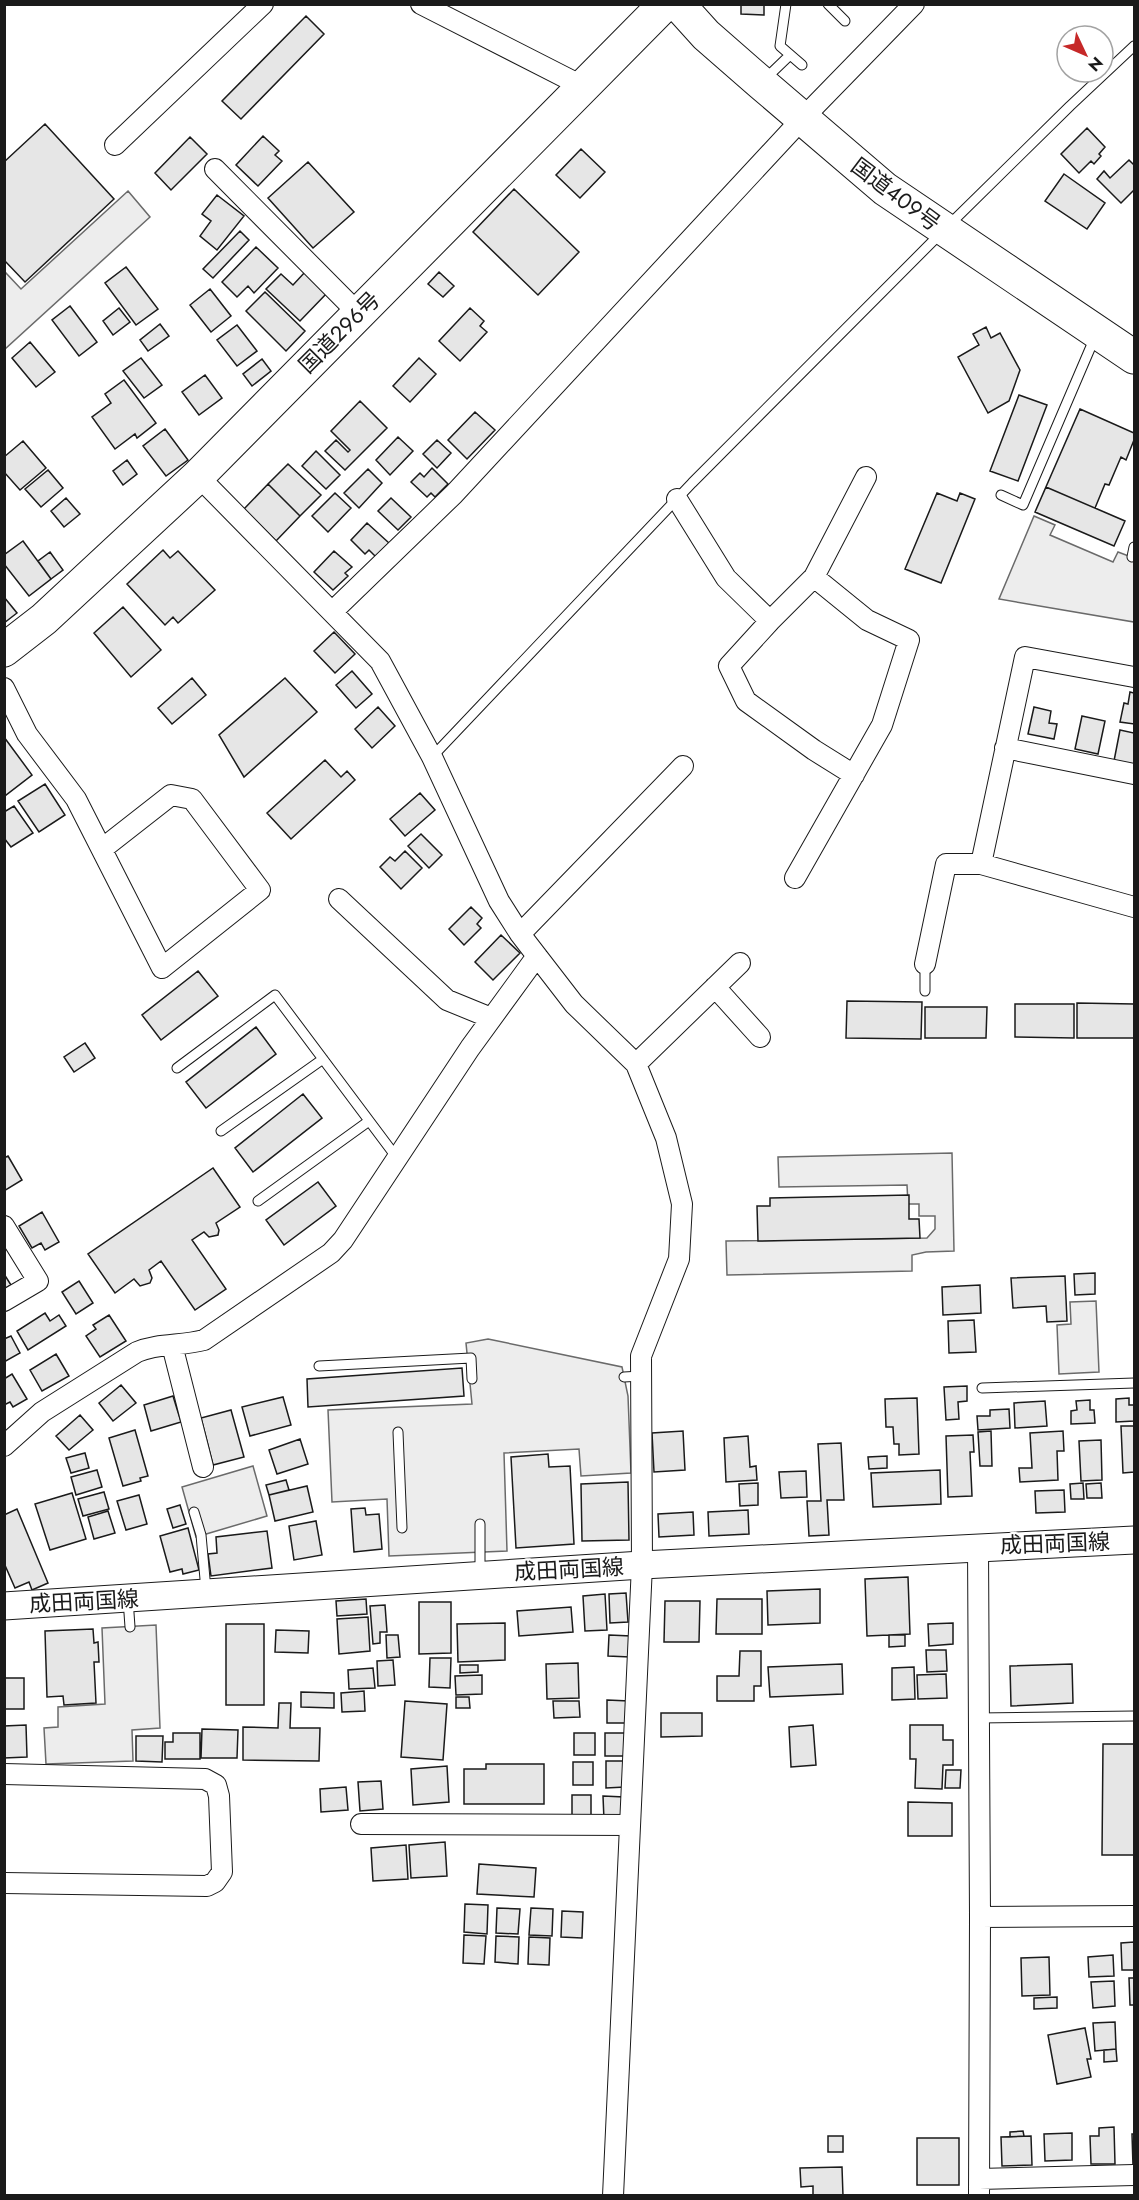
<svg xmlns="http://www.w3.org/2000/svg" width="1139" height="2200" font-family="Jost,'Noto Sans JP',sans-serif">
<rect width="100%" height="100%" fill="#fff"/>
<!-- built -->
<path fill="#ededed" stroke="#6a6a6a" stroke-width="1.5" d="M128,191L150,217L5,349V272L21,289Z
M1034,516L1055,525L1050,535L1113,562L1118,552L1134,558V622L999,599Z
M952,1153L954,1251L926,1252L912,1255V1271L727,1275L726,1241L927,1238L935,1229V1216H919V1204H908L907,1185L779,1187L778,1157Z
M1096,1301L1099,1372L1059,1374L1057,1325L1071,1324L1070,1302Z
M488,1339L622,1367L628,1396L631,1473L581,1476L579,1449L504,1453L507,1551L389,1556L387,1499L332,1502L328,1410L472,1404L466,1343Z
M253,1466L267,1516L196,1537L182,1487Z
M156,1625L160,1728L132,1730L133,1761L46,1764L44,1728L58,1727V1707L105,1704L102,1628Z"/>
<!-- building -->
<path fill="#e6e6e6" stroke="#1a1a1a" stroke-width="1.5" d="M741,4H764V15L741,14Z
M306,16L324,34L241,119L222,101Z
M45,124L114,199L25,282L4,260V162Z
M1087,128L1105,147L1099,154L1101,156L1094,164L1091,161L1079,173L1061,154Z
M263,136L279,151L275,155L282,161L258,186L236,165Z
M190,137L207,154L171,190L155,173Z
M581,149L605,172L580,198L556,175Z
M1129,160L1134,165V190L1121,203L1097,179L1104,171L1110,178Z
M308,162L354,212L313,248L268,198Z
M1064,174L1105,203L1087,229L1045,201Z
M514,189L579,252L538,295L473,232Z
M217,195L244,216L217,250L200,236L211,221L202,214Z
M240,231L249,240L213,278L203,269Z
M256,247L278,268L254,293L248,286L237,297L222,282Z
M126,267L158,309L136,325L105,283Z
M305,272L327,293L300,321L266,289L281,274L293,285Z
M439,272L454,286L443,297L428,284Z
M210,289L231,316L211,332L190,305Z
M265,292L305,331L286,351L246,311Z
M70,306L97,342L79,356L52,320Z
M119,308L130,322L113,335L103,321Z
M470,308L484,321L480,326L487,332L460,361L439,341Z
M160,324L169,336L148,351L140,340Z
M237,325L257,351L237,366L217,340Z
M986,327L991,338L1000,333L1020,370L1009,401L988,413L958,357L979,345L973,334Z
M30,342L55,372L36,387L12,358Z
M141,358L162,385L144,398L123,371Z
M419,358L436,374L410,402L393,386Z
M262,359L271,371L252,386L243,374Z
M205,375L222,398L199,415L182,392Z
M124,380L156,423L137,438L135,434L115,449L92,417L111,403L105,394Z
M1019,395L1047,405L1018,481L990,471Z
M360,401L387,428L345,470L325,451L336,440L348,452L350,450L331,431Z
M1080,409L1134,433V440L1126,460L1121,457L1109,485L1105,484L1095,508L1125,521L1114,546L1035,512Z
M475,412L495,430L467,459L448,440Z
M165,429L188,460L166,476L143,446Z
M398,437L413,451L390,475L376,460Z
M437,440L451,453L437,468L423,454Z
M23,441L46,468L20,490L4,472V457Z
M316,451L340,475L326,489L302,466Z
M127,460L137,474L123,485L113,471Z
M288,464L321,495L300,516L268,484Z
M432,468L448,484L435,497L431,493L427,497L411,482L420,473L424,477Z
M368,469L382,483L359,508L344,493Z
M48,470L63,488L41,507L25,489Z
M268,484L300,516L276,541L244,509Z
M1046,487L1125,521L1114,546L1035,512Z
M335,493L351,508L328,532L312,516Z
M937,493L957,501L960,493L975,499L941,583L905,569Z
M66,498L80,514L64,527L51,511Z
M391,498L411,517L398,530L378,511Z
M367,523L389,543L376,557L369,550L365,554L351,540Z
M23,541L51,579L29,596L4,564V555Z
M163,550L170,558L178,551L215,590L178,623L173,617L165,625L127,584Z
M334,551L352,567L345,573L348,576L333,590L314,572Z
M50,552L63,570L51,579L38,561Z
M4,597L17,613L4,623Z
M123,607L161,650L131,677L94,633Z
M334,632L355,654L335,673L314,651Z
M352,671L372,694L356,708L336,685Z
M192,678L206,695L172,724L158,708Z
M285,678L317,712L244,777L219,735Z
M1130,692L1134,693V724L1120,722L1124,703L1128,704Z
M378,707L395,726L372,748L355,729Z
M1034,707L1051,711L1049,723L1057,724L1054,739L1028,734Z
M1082,716L1105,721L1098,754L1075,749Z
M1120,730L1134,733V765L1114,761Z
M4,737L32,775L6,795L4,794Z
M325,760L341,777L347,771L355,780L291,839L267,813Z
M45,784L65,815L39,832L18,801Z
M420,793L435,810L405,836L390,819Z
M14,806L33,833L11,847L4,838V812Z
M421,834L442,855L429,868L408,846Z
M405,851L422,868L401,889L380,867L390,857L395,861Z
M471,907L482,918L477,924L481,928L464,945L449,929Z
M501,935L520,953L493,980L475,962Z
M198,971L218,996L161,1040L142,1015Z
M847,1001L922,1002L921,1039L846,1038Z
M1077,1003L1134,1004V1038H1077Z
M1015,1004H1074V1038L1015,1037Z
M925,1007H987L986,1038H925Z
M256,1027L276,1054L206,1108L186,1082Z
M85,1043L95,1058L74,1072L64,1057Z
M303,1094L322,1118L253,1172L235,1148Z
M8,1156L22,1180L4,1191V1158Z
M213,1168L240,1207L216,1223L219,1230L218,1235L209,1237L204,1232L192,1240L226,1289L195,1310L161,1261L149,1270L152,1278L150,1283L140,1286L134,1279L115,1293L88,1254Z
M318,1182L336,1206L284,1245L266,1220Z
M909,1195V1219H919L920,1238L758,1241L757,1206H770V1198Z
M42,1212L59,1242L45,1250L41,1243L32,1248L19,1226Z
M1095,1273V1294L1075,1295L1074,1274Z
M4,1274L11,1285L4,1289Z
M1065,1276L1067,1321L1047,1322L1046,1306L1013,1308L1011,1278Z
M79,1281L93,1303L76,1314L62,1292Z
M980,1285L981,1313L943,1315L942,1287Z
M45,1313L50,1321L59,1315L66,1326L28,1350L17,1331Z
M109,1315L126,1341L100,1357L86,1336L96,1329L93,1325Z
M974,1320L976,1352L949,1353L948,1321Z
M11,1336L20,1353L4,1362V1339Z
M56,1354L69,1376L42,1391L30,1370Z
M462,1368L464,1396L308,1407L307,1379Z
M12,1374L27,1399L13,1407L10,1402L4,1405V1379Z
M121,1385L136,1403L113,1421L99,1403Z
M967,1386V1401L958,1402L959,1419L946,1420L944,1387Z
M173,1396L181,1422L151,1431L144,1405Z
M283,1397L291,1425L250,1436L242,1407Z
M917,1398L919,1454L899,1455V1444H894L893,1427H886L885,1399Z
M1129,1398V1405H1134V1421L1116,1422V1399Z
M1090,1400V1410H1094L1095,1423L1071,1424V1411L1077,1410L1076,1401Z
M1045,1401L1047,1426L1015,1428L1014,1403Z
M1009,1409L1010,1428L978,1430L977,1416H990V1410Z
M231,1410L244,1457L213,1465L201,1418Z
M80,1415L93,1430L69,1450L56,1436Z
M1121,1426H1134V1472L1123,1473Z
M135,1430L148,1476L140,1478L141,1481L123,1486L109,1438Z
M683,1431L685,1470L654,1472L652,1433Z
M991,1431L992,1466H980L978,1432Z
M1063,1431L1064,1451H1057L1058,1480L1020,1482L1019,1468H1032L1030,1433Z
M973,1435L974,1452H970L972,1496L948,1497L946,1436Z
M748,1436L750,1467L756,1466L757,1480L726,1482L724,1438Z
M300,1439L308,1464L277,1474L269,1450Z
M1101,1440L1102,1480L1081,1481L1079,1441Z
M841,1443L844,1500H827L829,1535L809,1536L807,1501H821L818,1444Z
M85,1453L89,1468L71,1473L66,1458Z
M548,1454L549,1467L570,1466L574,1544L516,1548L511,1457Z
M887,1456V1468L869,1469L868,1457Z
M97,1470L102,1487L76,1495L71,1477Z
M940,1470L941,1504L873,1507L871,1473Z
M806,1471L807,1497L781,1498L779,1472Z
M286,1480L289,1490L269,1495L266,1485Z
M628,1482L629,1540L582,1541L581,1484Z
M758,1483V1505L740,1506L739,1484Z
M1083,1483L1084,1499H1071L1070,1484Z
M1101,1483L1102,1498H1087L1086,1484Z
M307,1486L313,1512L275,1521L269,1495Z
M1064,1490L1065,1512L1036,1513L1035,1491Z
M104,1492L109,1509L83,1516L78,1499Z
M72,1493L86,1539L50,1550L35,1504Z
M139,1495L147,1524L126,1530L117,1501Z
M180,1505L186,1524L173,1528L167,1509Z
M365,1508L366,1515L379,1514L382,1549L354,1552L351,1509Z
M17,1509L48,1583L32,1590L29,1582L15,1588L4,1563V1515Z
M748,1510L749,1534L709,1536L708,1512Z
M108,1511L115,1533L94,1539L88,1517Z
M693,1512L694,1535L659,1537L658,1514Z
M316,1521L322,1555L294,1560L289,1526Z
M188,1528L199,1570L183,1574L182,1569L170,1572L160,1536Z
M267,1531L272,1568L211,1576L208,1554L217,1553L216,1537Z
M908,1577L910,1634L867,1636L865,1579Z
M820,1589V1623L768,1625L767,1591Z
M626,1593L628,1622L610,1623L609,1594Z
M605,1594L607,1630L585,1631L583,1596Z
M366,1599L367,1614L337,1616L336,1601Z
M717,1599H762V1634H716Z
M665,1601H700L699,1642H664Z
M419,1602H451V1653L419,1654Z
M385,1605L387,1632H380V1643L373,1644L370,1606Z
M571,1607L573,1632L519,1636L517,1611Z
M368,1617L370,1651L339,1654L337,1619Z
M505,1623V1660L458,1662L457,1624Z
M953,1623V1644L929,1646L928,1624Z
M226,1624H264V1705H226Z
M93,1629L94,1643L98,1642L99,1662H94L96,1703L64,1705L63,1696L47,1697L45,1631Z
M276,1630L309,1631L308,1653L275,1652Z
M386,1635H398L400,1657L387,1658Z
M609,1635L631,1636L630,1657L608,1656Z
M889,1635H905V1646L889,1647Z
M926,1650H946L947,1671L927,1672Z
M740,1651H761V1686H754V1701H717V1676H739Z
M430,1658H451L450,1688L429,1687Z
M393,1660L395,1685L378,1686L377,1661Z
M578,1663L579,1698L547,1699L546,1664Z
M842,1664L843,1694L770,1697L768,1667Z
M1072,1664L1073,1703L1011,1706L1010,1666Z
M460,1665H478V1672L460,1673Z
M914,1667L915,1699L892,1700V1668Z
M373,1668L375,1688L349,1689L348,1670Z
M946,1674L947,1698L918,1699L917,1675Z
M482,1675V1694L456,1695L455,1676Z
M4,1678H24V1709H4Z
M364,1691L365,1711L342,1712L341,1693Z
M301,1692L334,1693V1708L301,1707Z
M456,1697H469L470,1708H456Z
M607,1700L629,1701V1723H607Z
M405,1701L447,1704L443,1760L401,1757Z
M553,1701H579L580,1717L554,1718Z
M279,1703H291L290,1728H320L319,1761L243,1760V1727L278,1728Z
M661,1713H702V1736L661,1737Z
M26,1725L27,1757L4,1758V1726Z
M813,1725L816,1765L791,1767L789,1727Z
M910,1725H943V1740H953V1765H943L942,1789L915,1788L916,1759H910Z
M202,1729L238,1730L237,1758H201Z
M173,1733H200V1759H165V1742H173Z
M574,1733H595V1755H574Z
M605,1733H628V1756H605Z
M136,1736H163L162,1762L136,1761Z
M1103,1744H1134V1855H1102Z
M606,1761H625V1787L606,1788Z
M573,1762H593V1785H573Z
M486,1764H544V1804H464V1769H486Z
M447,1766L449,1802L413,1805L411,1769Z
M946,1770H961L960,1788H945Z
M381,1781L383,1809L360,1811L358,1782Z
M346,1787L348,1810L321,1812L320,1789Z
M572,1795H591V1818H572Z
M603,1796L624,1797V1820H604Z
M908,1802L952,1803V1836H908Z
M445,1842L447,1876L411,1878L409,1845Z
M406,1845L408,1879L373,1881L371,1848Z
M479,1864L536,1868L534,1897L477,1894Z
M465,1904L488,1905L487,1934L464,1932Z
M497,1908L520,1909L518,1934L496,1933Z
M531,1908L553,1909L552,1936L529,1935Z
M562,1911L583,1912L582,1938L561,1937Z
M464,1935L486,1936L484,1964L463,1963Z
M496,1936L519,1937L518,1964L495,1962Z
M529,1937L550,1938L549,1965L528,1964Z
M1134,1942V1970H1122L1121,1943Z
M1113,1955L1114,1976L1089,1977L1088,1957Z
M1049,1957L1050,1995L1022,1996L1021,1958Z
M1129,1978H1134V2005H1130Z
M1114,1981L1115,2006L1093,2008L1091,1982Z
M1057,1997V2008L1034,2009V1998Z
M1115,2022L1116,2049L1095,2051L1093,2023Z
M1085,2028L1091,2059H1087L1091,2077L1057,2084L1048,2035Z
M1116,2049L1117,2061L1104,2062V2050Z
M1114,2127L1115,2164H1091L1090,2136H1099V2128Z
M1023,2131L1024,2136L1010,2137V2132Z
M1072,2133V2160L1045,2161L1044,2134Z
M1132,2134H1134V2166H1133Z
M828,2136H843V2152H828Z
M1031,2136L1032,2165L1002,2166L1001,2137Z
M917,2138H959V2185H917Z
M842,2167L843,2196H813V2186L801,2187L800,2168Z"/>
<g fill="none" stroke-linecap="round" stroke-linejoin="round">
<defs>
<path id="lane" d="M786,4L780,46L802,65
M828,4L845,21
M764,80L790,55
M950,224L1070,106L1134,46
M1001,495L1023,505L1095,337
M1132,557L1134,547
M432,757L692,483L940,234
M925,991V964
M177,1068L275,995L397,1158
M221,1131L323,1059
M258,1201L369,1121
M319,1366L471,1358L472,1379
M624,1377L641,1376
M982,1388L1134,1383
M398,1432L402,1528
M194,1512L201,1535L206,1590
M480,1524V1573
M128,1599L130,1627
M978,1718L1134,1716"/>
<path id="street" d="M421,4L582,86
M115,145L263,4
M215,169L358,313
M198,476L380,661L432,757L499,901L520,934L574,1004L636,1064L666,1138L682,1204L679,1259L641,1356L642,1565L613,2196
M677,499L726,578L770,621L729,666L746,701L814,750L854,775
M332,612L454,494L802,119L914,4
M770,621L814,577L866,477
M4,688L27,734L76,799L162,968L260,890L192,799L171,795L102,849
M1005,748L1134,774
M981,864L1025,657L1134,677
M795,878L882,725L909,640L867,620L814,577
M339,899L447,1000L491,1018
M520,934L683,766
M925,964L946,864H981L1134,907
M715,987L760,1037
M636,1064L740,963
M4,1226L38,1281L4,1301
M172,1345L203,1467
M4,1446L42,1412L137,1352C158,1343 182,1346 204,1340L331,1253L343,1240L470,1048L537,956
M978,1547L980,1917L979,2196
M4,1774L205,1779L216,1785L219,1796L222,1872L215,1882L207,1886L4,1883
M361,1824L630,1825
M980,1917L1134,1916
M979,2179L1134,2175"/>
<path id="secondary" d="M4,1606L642,1565L1134,1540"/>
<path id="highway" d="M678,4L706,35L761,83L885,189L1134,357
M4,650L44,619L198,476L665,4"/>
</defs>
<!-- lane casing -->
<use href="#lane" stroke="#1a1a1a" stroke-width="11"/>
<!-- street casing -->
<use href="#street" stroke="#1a1a1a" stroke-width="22"/>
<!-- secondary casing -->
<use href="#secondary" stroke="#1a1a1a" stroke-width="29"/>
<!-- highway casing -->
<use href="#highway" stroke="#1a1a1a" stroke-width="35"/>
<!-- lane -->
<use href="#lane" stroke="#fff" stroke-width="9"/>
<!-- street -->
<use href="#street" stroke="#fff" stroke-width="20"/>
<!-- secondary -->
<use href="#secondary" stroke="#fff" stroke-width="27"/>
<!-- highway -->
<use href="#highway" stroke="#fff" stroke-width="33"/>
</g>
<g text-anchor="middle" dominant-baseline="central" stroke-width="4.5" stroke-linejoin="round" paint-order="stroke">
<!-- street labels -->
<g font-size="22" fill="#1a1a1a" stroke="#fff">
<text transform="translate(896 194) rotate(37)">国道409号</text>
<text transform="translate(339 332) rotate(-45)">国道296号</text>
<text transform="translate(1055 1543) rotate(-2)">成田両国線</text>
<text transform="translate(569 1569) rotate(-3)">成田両国線</text>
<text transform="translate(84 1601) rotate(-3)">成田両国線</text>
</g>
</g>
<!-- border -->
<rect width="1139" height="2200" fill="none" stroke="#1a1a1a" stroke-width="12"/>
<!-- north arrow -->
<g transform="translate(1085 54) rotate(134)"><circle r="28" fill="#ffffff" stroke="#a3a3a3" stroke-width="1.5"/>
<path d="M0-4.5L10 22L0 15L-10 22Z" fill="#c62828"/>
<text y="-9" font-size="16" font-weight="bold" text-anchor="middle" fill="#1a1a1a">N</text>
</g>
</svg>
